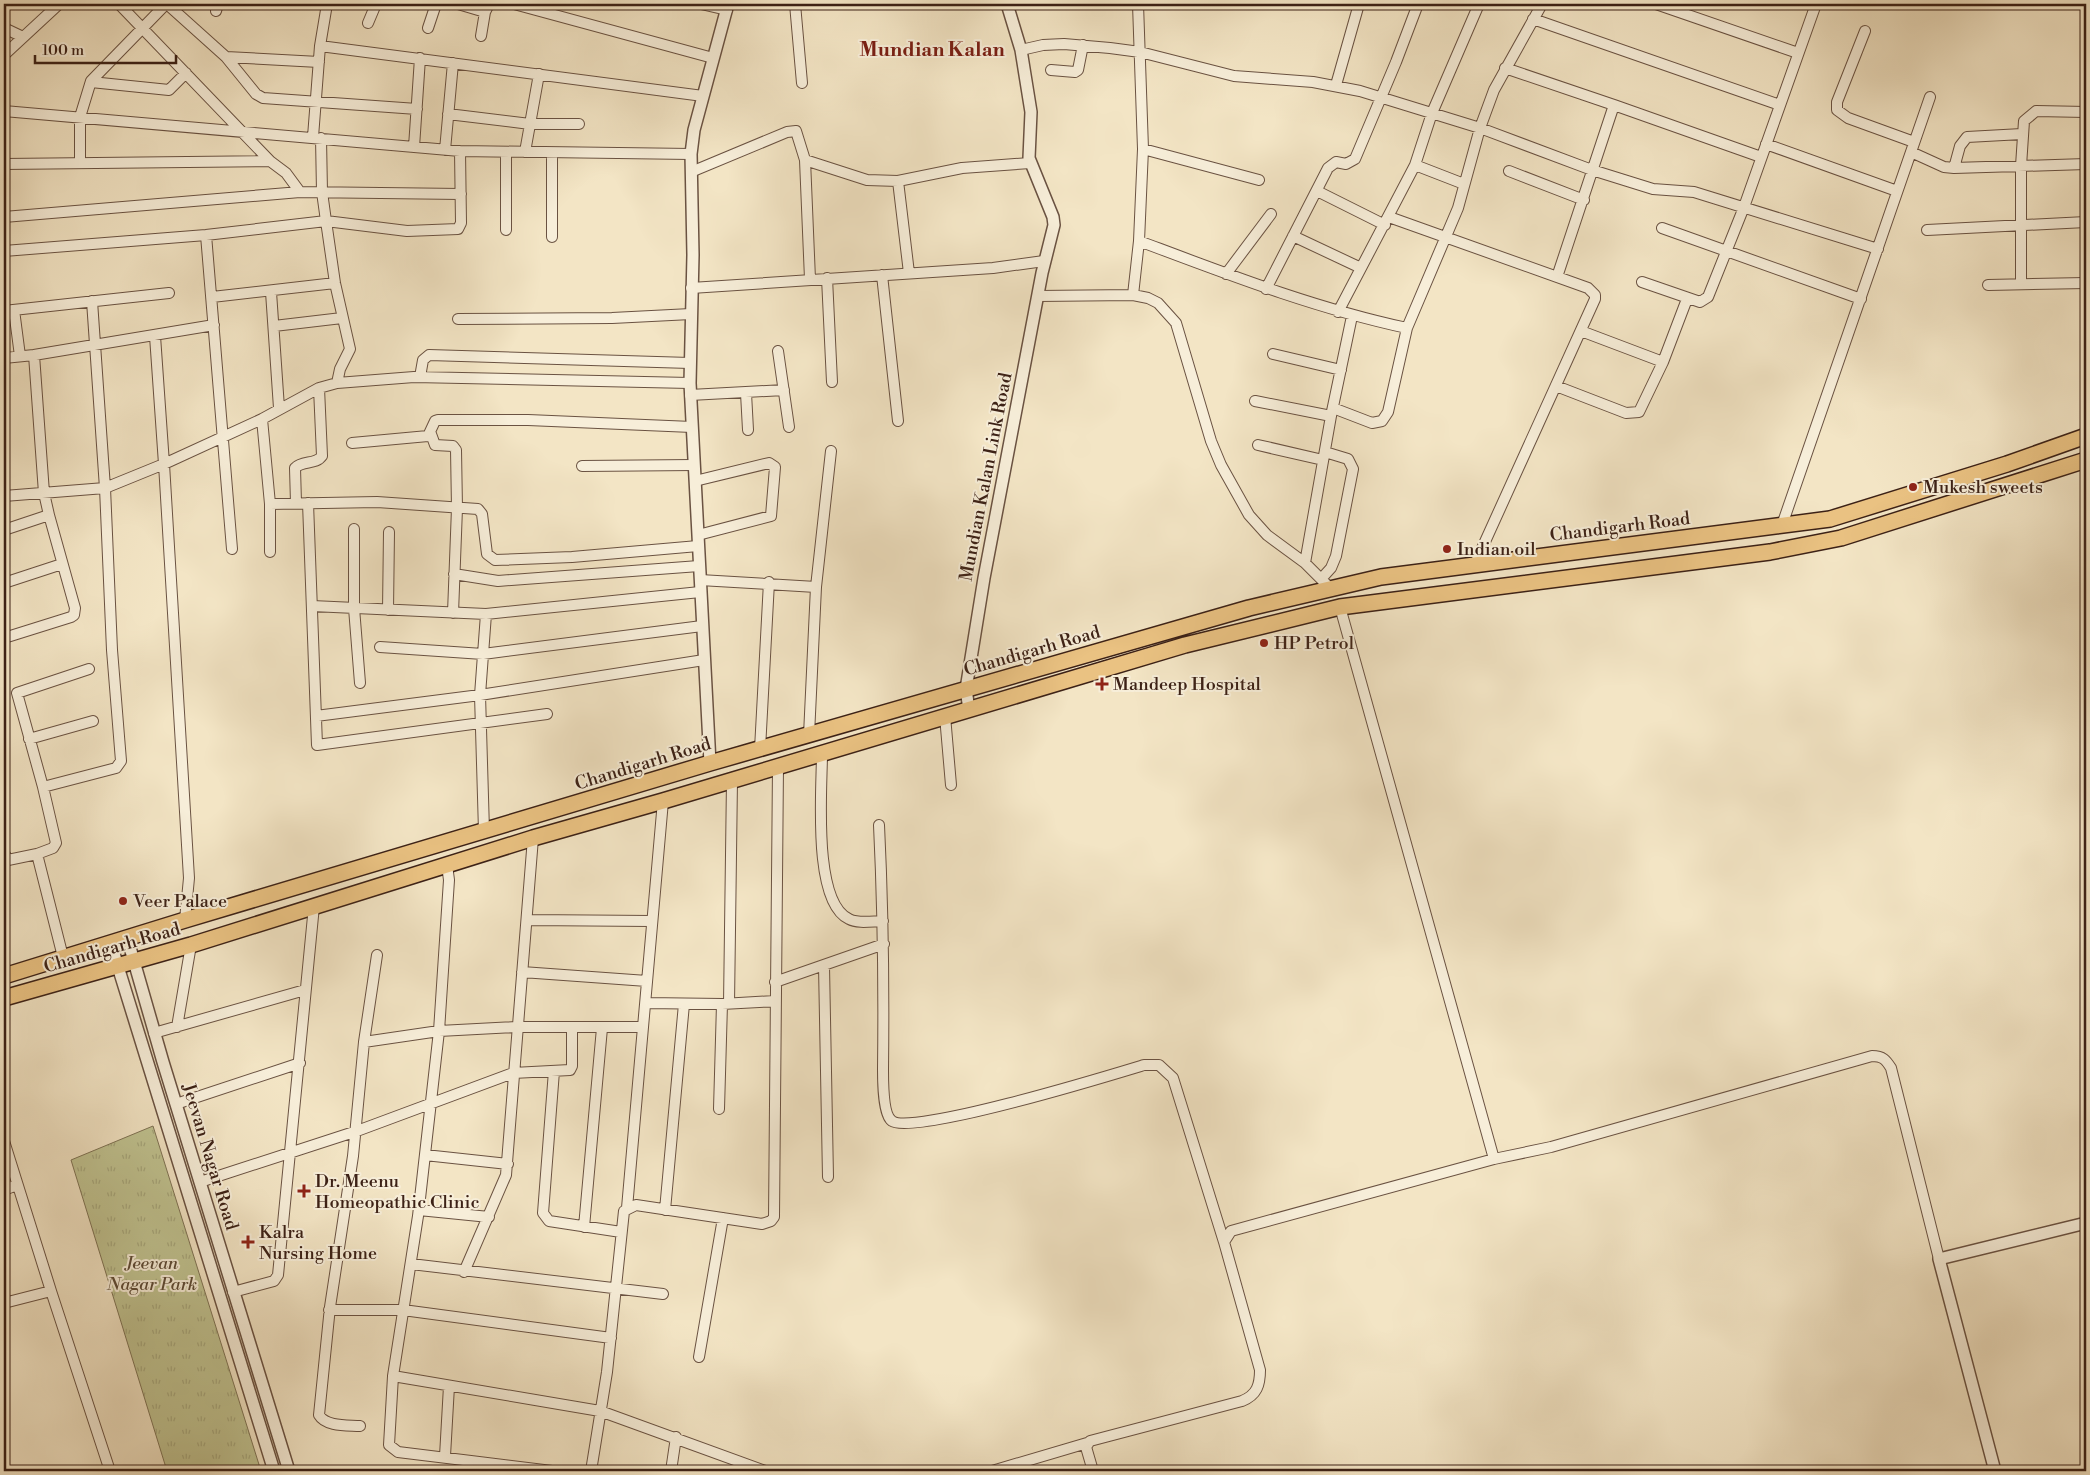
<svg xmlns="http://www.w3.org/2000/svg" width="2090" height="1475" font-family="'Libre Bodoni',serif">
<defs>
<pattern id="grass-tufts" width="24" height="20" patternUnits="userSpaceOnUse" patternTransform="scale(1.25)"><rect width="24" height="20" fill="#c0c391"/><path d="M3 7l-1-3M5 7V3M7 7l1-3M15 17l-1-3M17 17v-4M19 17l1-3" fill="none" stroke="#a6a77c"/></pattern>
</defs>
<rect width="100%" height="100%" fill="#f3e5c5"/>
<filter id="stains"><feTurbulence type="fractalNoise" baseFrequency=".004" numOctaves="4"/><feColorMatrix values="0 0 0 0 .2 0 0 0 0 .09 0 0 0 0 .02 0 0 0 .5 -.17"/></filter>
<radialGradient id="worn" r=".72"><stop offset=".6" stop-color="#630" stop-opacity="0"/><stop offset="1" stop-color="#630" stop-opacity=".3"/></radialGradient>
<!-- grass -->
<path fill="url(#grass-tufts)" stroke="#7e7254" d="M153,1126L261,1471H167L71,1160Z"/>
<g fill="none" stroke-linecap="round" stroke-linejoin="round">
<defs>
<path id="minor" d="M167,4L226,57L319,62
M458,4L485,12
M514,4L713,58
M701,4L727,10
M795,4L802,83
M1656,4L1798,53
M216,11L218,4
M1533,19L1780,105
M368,23L376,4
M4,28L23,37
M428,28L436,4
M1865,31L1837,102V110L1848,118L1914,142
M481,36L485,12L489,4
M320,46L327,4
M1021,50L1043,45L1064,44L1110,48L1140,52L1234,76L1313,82L1360,91L1480,128L1592,170L1653,189L1694,192L1878,249
M4,55L59,4
M226,57L256,94L263,98L417,109
M1505,68L1614,105L1557,277
M1051,70L1075,72L1078,70L1083,45
M91,82L169,90L186,73
M1336,85L1359,4
M1614,105L1761,157
M4,111L460,151L691,154
M448,114L530,124H579
M313,137L320,46L703,96
M1766,144L1897,191
M414,147L420,58
M1143,149L1259,180
M445,150L453,63
M506,152V230
M525,152L539,74
M1911,152L1944,167L1954,168L2086,164
M552,153V237
M805,160L867,180L898,181L962,168L1030,163
M80,163V117L91,81L166,4
M4,164L270,161L119,4
M1415,165L1464,184
M1954,168L1960,146L1967,137L2022,134
M1509,171L1584,200
M691,172L787,132L796,131L805,160L810,279
M898,181L909,273
M1317,191L1385,225
M300,192L461,194
M4,217L300,192L286,173L270,161
M1389,217L1588,288L1595,295V299L1474,566
M1662,228L1861,299
M1927,230L2086,222
M206,235L232,549
M1293,236L1361,268
M1139,241C1227,274 1314,308 1407,328
M4,251L206,235L326,221L322,192L321,138
M1226,274L1271,214
M882,275L898,421
M827,278L832,382
M1642,282L1700,302L1708,297L1744,207L1816,4
M2021,284V166L2024,121L2036,111L2086,112
M1988,285L2086,283
M691,288L993,268L1044,261
M1266,289L1328,168L1336,162L1346,164L1355,159L1396,62L1418,4
M271,292L279,408
M1133,295L1148,298L1158,303L1176,323L1211,441L1221,465L1249,515L1267,535L1305,563L1330,588
M1038,296L1133,295L1139,241L1143,149L1138,4
M212,297L335,283
M14,310L20,356
M4,311L169,293
M1338,312L1415,165L1432,113L1479,4
M458,319L612,318L691,314
M274,326L342,318
M1581,331L1663,362
M778,351L789,427
M1273,354L1341,370
M34,355L214,325
M4,358L34,355L44,493L49,515
M420,377L423,360L429,355L690,363
M337,383L340,369L350,349L335,283L326,221L407,231L458,229L461,223L460,151
M1556,386L1626,413L1639,412L1663,362L1687,299
M746,393L748,430
M690,395L784,390
M1255,401L1331,416
M1333,408L1372,423L1382,421L1388,412L1407,328L1458,208L1480,128L1494,90L1542,4
M262,419L270,504L377,502L478,509L482,514L487,554L495,560L572,557L698,546
M431,434L435,445L453,446L456,450L457,508L453,613
M352,443L428,436L435,421L438,420H528L692,427
M1258,445L1323,460
M582,466L694,465
M695,481L769,463L775,467L771,516L698,535
M4,496L105,488L164,464L155,336
M296,503L295,468C302,460 316,465 322,456L319,388
M308,503L317,745L547,714
M1782,525L1930,97
M354,529V608L360,683
M4,530L49,515L75,608L74,615L71,617L4,638
M270,552V504
M1305,563L1331,416L1352,316
M454,574L498,581L699,566
M1321,579L1331,568L1336,556L1353,469L1348,459L1325,452
M700,580L816,587
M4,583L62,564
M312,606L486,614L700,592
M1340,607L1494,1159
M388,610L389,532
M380,647L483,654L702,626
M316,716L480,695L704,660
M945,716L951,785
M809,735L816,587L831,451
M29,739L93,721
M760,749L769,582
M822,753C822,788 812,902 849,919C858,924 873,921 883,921
M43,787L17,693L89,669
M879,825C883,907 884,988 883,1070C883,1081 883,1115 892,1121C912,1136 1111,1075 1144,1065H1159L1173,1078L1224,1242
M484,831L480,695L486,614
M4,853L8,860L37,854L63,957
M37,854L53,848L56,843L43,787L116,768L121,761L112,650L105,488L92,301
M447,865L449,880L439,1031L418,1216L393,1376L389,1445L398,1452L552,1471
M185,920L189,878L164,464L262,419L319,388L337,383L414,377L690,383
M527,920L651,921
M824,966L828,1177
M522,972L647,981
M775,982L884,944
M646,1003L722,1004L775,1001
M729,1004L732,780
M177,1027L191,945
M154,1033L305,990
M364,1042L439,1031L516,1027H643
M554,1071L543,1213L549,1221L621,1232
M176,1104L300,1063
M719,1109L722,1004
M4,1141L51,1291
M425,1155L508,1164
M200,1182L357,1131L513,1073L570,1070L572,1066V1027
M4,1190L17,1185
M627,1208L663,801
M419,1210L489,1217
M665,1210L684,1004
M584,1227L602,1028
M411,1264L663,1294
M464,1272L506,1175L533,838
M233,1292L274,1281L278,1275L314,906
M4,1303L51,1291L110,1471
M329,1310H403L611,1338
M699,1357L723,1218
M393,1376L600,1411L765,1471
M360,1426C348,1425 326,1427 319,1415L330,1307L353,1156L364,1042L377,955
M445,1456L449,1386
M591,1471L607,1372L624,1211L636,1205L762,1224L771,1221L774,1217L778,766
M671,1471L676,1437
M992,1471L1087,1443
M1093,1471L1086,1447L1090,1441L1242,1401C1257,1395 1260,1385 1260,1370L1224,1242L1231,1231L1494,1159L1551,1147L1872,1056C1883,1056 1886,1060 1891,1068L1939,1259"/>
<path id="tertiary" d="M969,710L966,689L984,578L1042,273L1054,225L1053,217L1029,158L1031,112L1021,50L1007,4
M710,763L690,383L693,255L691,154L694,130L728,4
M127,937L163,1062L289,1471
M111,944L274,1471
M1995,1471L1939,1259L2086,1223"/>
<path id="primary" d="M4,976L185,920L710,763L1249,608L1381,577L1830,519L2007,464L2086,436
M4,998L191,945L533,838L663,801L1185,645L1340,607L1770,552L1841,538L2086,460"/>
</defs>
<!-- minor casing -->
<use href="#minor" stroke="#6a5242" stroke-width="12"/>
<!-- tertiary casing -->
<use href="#tertiary" stroke="#6a5242" stroke-width="14"/>
<!-- primary casing -->
<use href="#primary" stroke="#3c2116" stroke-width="18"/>
<!-- minor -->
<use href="#minor" stroke="#f7eed9" stroke-width="10"/>
<!-- tertiary -->
<use href="#tertiary" stroke="#f7eed9" stroke-width="11"/>
<!-- primary -->
<use href="#primary" stroke="#eac282" stroke-width="15"/>
</g>
<!-- markers -->
<g fill="#8f2418" stroke="#f7eed9" stroke-width="2">
<circle cx="1913" cy="487" r="5"/>
<circle cx="1447" cy="549" r="5"/>
<circle cx="1264" cy="643" r="5"/>
<path d="M1099.5 676.5h5v5h5v5h-5v5h-5v-5h-5v-5h5z"/>
<circle cx="123" cy="901" r="5"/>
<path d="M301.5 1183.5h5v5h5v5h-5v5h-5v-5h-5v-5h5z"/>
<path d="M245.5 1234.5h5v5h5v5h-5v5h-5v-5h-5v-5h5z"/>
</g>
<g text-anchor="middle" dominant-baseline="central" stroke-width="4" stroke-linejoin="round" paint-order="stroke">
<!-- street labels -->
<g font-size="18" fill="#3c2116" stroke="#f7eed9">
<text transform="translate(986 477) rotate(-79)">Mundian Kalan Link Road</text>
<text transform="translate(1620 527) rotate(-7)">Chandigarh Road</text>
<text transform="translate(1032 651) rotate(-16)">Chandigarh Road</text>
<text transform="translate(643 764) rotate(-17)">Chandigarh Road</text>
<text transform="translate(112 948) rotate(-16)">Chandigarh Road</text>
<text transform="translate(210 1157) rotate(73)">Jeevan Nagar Road</text>
</g>
<!-- poi labels -->
<g font-size="18" fill="#3c2116" stroke="#f7eed9" text-anchor="start">
<text x="1923" y="487">Mukesh sweets</text>
<text x="1457" y="549">Indian oil</text>
<text x="1274" y="643">HP Petrol</text>
<text x="1113" y="684">Mandeep Hospital</text>
<text x="133" y="901">Veer Palace</text>
<text x="315" y="1181">Dr. Meenu<tspan x="315" dy="21">Homeopathic Clinic</tspan></text>
<text x="259" y="1232">Kalra<tspan x="259" dy="21">Nursing Home</tspan></text>
</g>
<!-- park labels -->
<g font-size="18" font-style="italic" fill="#5d4a35" stroke="#f7eed9">
<text x="152" y="1263">Jeevan<tspan x="152" dy="21">Nagar Park</tspan></text>
</g>
<!-- quarter labels -->
<g font-size="20" font-weight="bold" fill="#7a1f14" stroke="#f7eed9">
<text x="932" y="50">Mundian Kalan</text>
</g>
</g>
<!-- margin -->
<rect width="2090" height="1475" fill="none" stroke="#f3e5c5" stroke-width="20"/>
<rect x="5" y="5" width="2080" height="1465" fill="none" stroke="#3c2116" stroke-width="2.5"/>
<rect x="10" y="10" width="2070" height="1455" fill="none" stroke="#3c2116"/>
<!-- scale -->
<path d="M35 55v8h141v-8" fill="none" stroke="#3c2116" stroke-width="2.5"/>
<text x="42" y="55" font-size="15" fill="#3c2116" stroke="#f7eed9" stroke-width="4" paint-order="stroke">100 m</text>
<rect width="100%" height="100%" filter="url(#stains)"/>
<rect width="100%" height="100%" fill="url(#worn)"/>
</svg>
